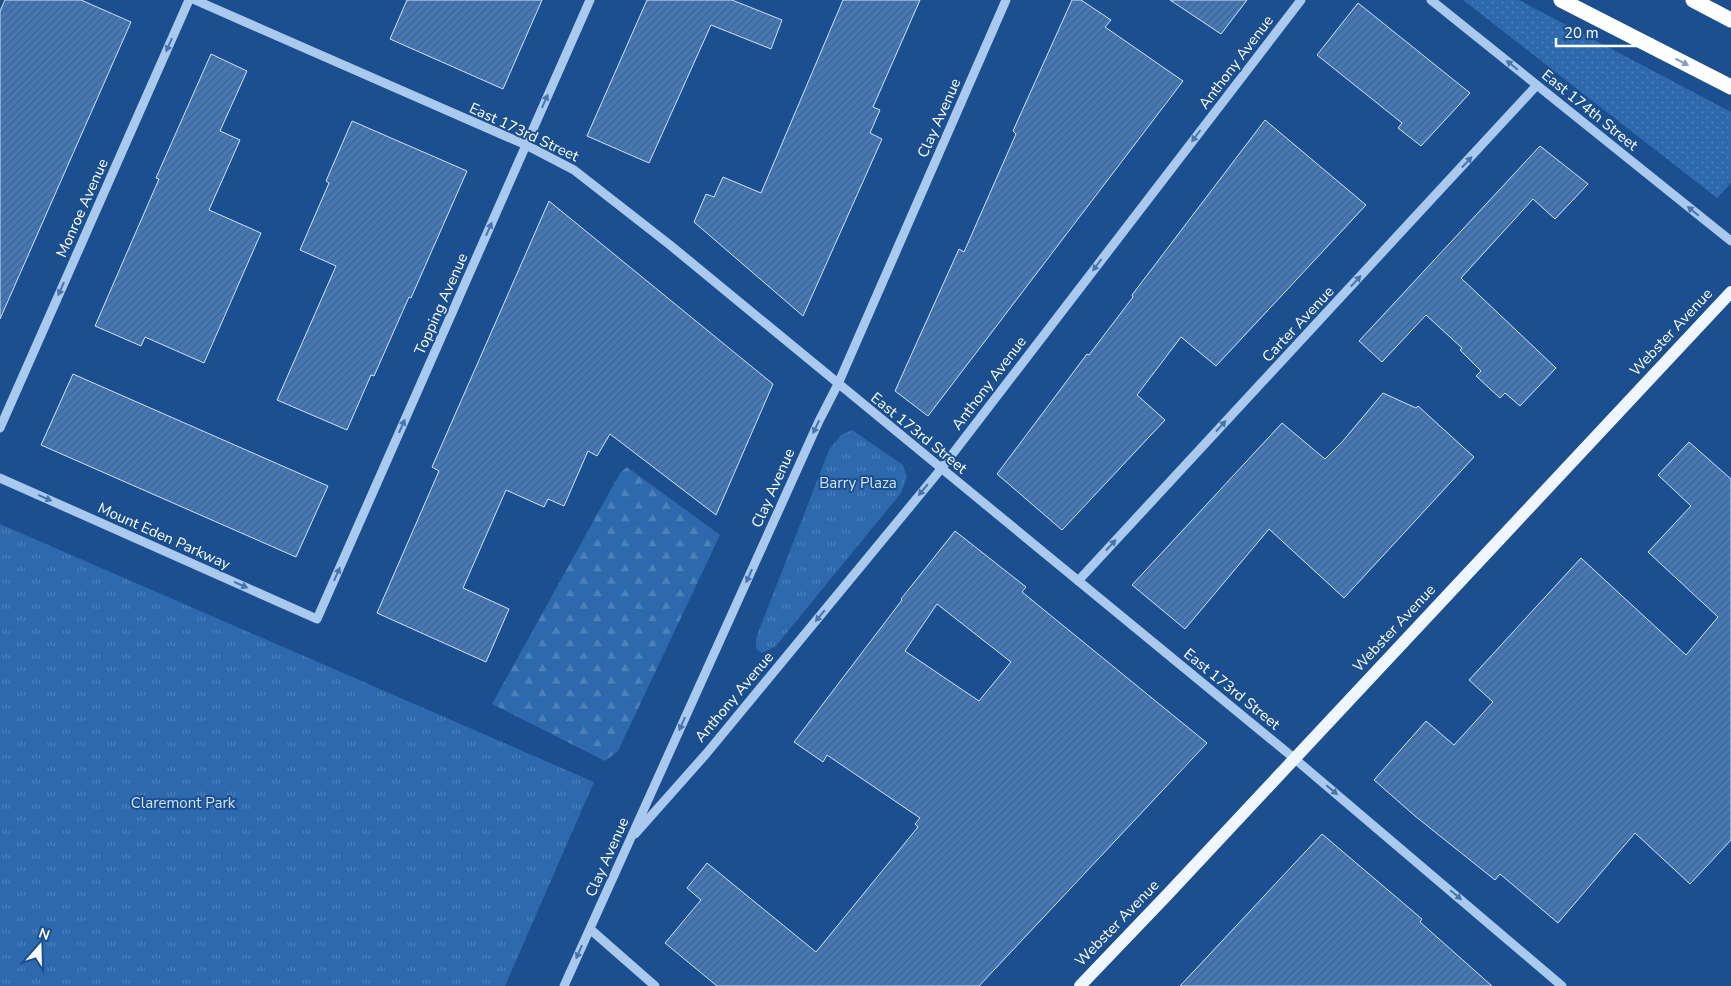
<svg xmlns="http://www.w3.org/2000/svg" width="1731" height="986" font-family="'Nunito Sans',sans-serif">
<defs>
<pattern id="grass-dots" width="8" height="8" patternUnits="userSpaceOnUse" patternTransform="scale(1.25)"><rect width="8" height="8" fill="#2e69ad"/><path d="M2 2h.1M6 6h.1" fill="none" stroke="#4d80b9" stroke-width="1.8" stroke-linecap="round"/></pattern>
<pattern id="forest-firs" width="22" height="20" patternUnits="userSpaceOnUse" patternTransform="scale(1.25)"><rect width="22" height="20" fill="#2e69ad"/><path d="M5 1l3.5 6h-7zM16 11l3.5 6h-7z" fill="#4d80b9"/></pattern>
<pattern id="park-tufts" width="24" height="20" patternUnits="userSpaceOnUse" patternTransform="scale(1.25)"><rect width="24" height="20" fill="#2e69ad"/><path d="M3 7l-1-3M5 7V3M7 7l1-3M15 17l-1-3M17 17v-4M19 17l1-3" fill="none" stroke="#4d80b9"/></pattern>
<pattern id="building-hatch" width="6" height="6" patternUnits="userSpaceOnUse" patternTransform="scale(1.25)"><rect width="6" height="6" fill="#4478b7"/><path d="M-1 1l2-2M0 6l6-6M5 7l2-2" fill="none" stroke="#486282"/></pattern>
</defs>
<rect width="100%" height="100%" fill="#1b4f8f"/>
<!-- grass -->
<path fill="url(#grass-dots)" d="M1463,0H1519L1731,112V183L1717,198Z"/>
<!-- forest -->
<path fill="url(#forest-firs)" d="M627,467L720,535L618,751L605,761L492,704L620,473Z"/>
<!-- park -->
<path fill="url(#park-tufts)" d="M852,430L903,465L907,477L901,493L775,647L762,653L756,649V638L829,450L841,435Z
M0,524L594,782L505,986H0Z"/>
<!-- building -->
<path fill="url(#building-hatch)" stroke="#cfe3fa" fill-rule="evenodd" d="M5,0H81L131,22L0,319V11Z
M407,0H542L503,89L390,39Z
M647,0H732L782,20L771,49L711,25L649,163L587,136Z
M843,0H920L873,107L880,110L870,133L882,139L803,316L694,222L706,194L714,197L723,177L761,193Z
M1072,0H1081L1111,20L1105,27L1183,81L928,416L895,391L959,249L964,252L1016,134L1013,131Z
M1170,0H1247L1221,34Z
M1358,3L1470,93L1421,146L1398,128L1402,123L1317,55Z
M211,54L247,71L220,131L240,140L209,210L261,233L204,363L145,337L141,346L95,326L159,179L156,178Z
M1265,120L1366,205L1216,366L1181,337L1137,395L1165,420L1062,530L997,474L1087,354L1089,355L1133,297L1132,295Z
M352,121L467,171L411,298L409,297L374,376L371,375L347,430L277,400L336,266L300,250L329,183L326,181Z
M1540,146L1588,184L1555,219L1533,199L1461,278L1556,368L1520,406L1505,393L1500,398L1476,376L1481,371L1460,350L1462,348L1426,315L1382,362L1359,341Z
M549,201L773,384L716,515L610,434L597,456L588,451L564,506L548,499L544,507L506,490L463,588L509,609L486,662L377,613L439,471L432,467Z
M73,374L328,486L296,557L41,445Z
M1383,393L1416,408L1418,406L1474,457L1344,598L1269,529L1185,629L1132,585L1282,423L1325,459L1342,442Z
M1689,442L1731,479V840L1690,884L1635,833L1558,923L1500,874L1495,880L1415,816L1374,780L1426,721L1454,745L1493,702L1469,680L1581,558L1686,655L1718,617L1648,552L1691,506L1658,475Z
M955,531L1026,587L1022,592L1207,743L979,986H717L665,943L701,900L687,888L707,863L816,952L918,827L915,824L920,818L827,755L823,762L794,742L902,600L901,599ZM937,604L1011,662L979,701L905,651Z
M1322,834L1422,919L1420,922L1492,986H1180Z"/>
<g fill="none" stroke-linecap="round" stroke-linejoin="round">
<!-- minor -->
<path stroke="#a9c9ee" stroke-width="9" d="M195,0L526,145L574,170L670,245L1295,759L1562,986
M1431,0L1731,241
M0,428L189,0
M0,478L317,619L590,0
M1078,581L1537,85
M635,834L706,754L941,469L1301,0
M590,929L655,986
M564,986L819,421L838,384L1006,0"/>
<!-- major -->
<path stroke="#f0f6ff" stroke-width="12" d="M1080,986L1167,895L1731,292"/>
<!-- highway -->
<path stroke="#fff" stroke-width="15" d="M1561,0L1731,87
M1693,0L1731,20"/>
</g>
<!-- one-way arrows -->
<defs><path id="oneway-solid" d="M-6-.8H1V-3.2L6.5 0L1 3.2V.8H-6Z" transform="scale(1.25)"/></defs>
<g fill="#4674ac">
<use href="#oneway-solid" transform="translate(169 45) rotate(114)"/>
<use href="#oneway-solid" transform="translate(1512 65) rotate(-141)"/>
<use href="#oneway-solid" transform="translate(545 101) rotate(-66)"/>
<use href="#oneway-solid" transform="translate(1196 136) rotate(127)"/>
<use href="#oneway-solid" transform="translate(1467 162) rotate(-47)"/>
<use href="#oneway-solid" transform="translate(1693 211) rotate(-141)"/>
<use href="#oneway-solid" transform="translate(489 229) rotate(-66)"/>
<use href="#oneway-solid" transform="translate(1097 265) rotate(127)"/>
<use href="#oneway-solid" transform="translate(1356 281) rotate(-47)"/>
<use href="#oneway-solid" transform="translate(61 289) rotate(114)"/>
<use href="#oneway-solid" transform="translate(402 426) rotate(-66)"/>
<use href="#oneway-solid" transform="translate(1221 426) rotate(-47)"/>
<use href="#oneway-solid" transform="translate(816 427) rotate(115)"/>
<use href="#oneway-solid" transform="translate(923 490) rotate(130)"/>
<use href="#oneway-solid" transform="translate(45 498) rotate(24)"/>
<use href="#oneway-solid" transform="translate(1111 545) rotate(-47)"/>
<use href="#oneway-solid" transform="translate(337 574) rotate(-66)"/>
<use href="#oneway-solid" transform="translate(749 576) rotate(114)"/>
<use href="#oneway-solid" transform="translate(241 585) rotate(24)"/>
<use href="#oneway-solid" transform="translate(820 616) rotate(130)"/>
<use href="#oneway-solid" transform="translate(682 724) rotate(114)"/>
<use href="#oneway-solid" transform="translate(1332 790) rotate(40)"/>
<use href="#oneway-solid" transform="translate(1456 895) rotate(40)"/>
<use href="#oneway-solid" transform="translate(579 952) rotate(114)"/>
</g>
<use fill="#829ec1" href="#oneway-solid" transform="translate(1682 62) rotate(27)"/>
<g text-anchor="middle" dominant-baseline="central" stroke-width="4" stroke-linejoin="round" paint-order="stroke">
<!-- street labels -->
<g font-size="15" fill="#fff" stroke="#1b4f8f">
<text transform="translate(1236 62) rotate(-53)">Anthony Avenue</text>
<text transform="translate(1590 110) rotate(39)">East 174th Street</text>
<text transform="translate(939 118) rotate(-66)">Clay Avenue</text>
<text transform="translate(524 132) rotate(25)">East 173rd Street</text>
<text transform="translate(82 208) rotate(-66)">Monroe Avenue</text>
<text transform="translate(441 304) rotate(-66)">Topping Avenue</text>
<text transform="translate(1298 324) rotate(-47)">Carter Avenue</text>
<text transform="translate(1671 332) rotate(-47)">Webster Avenue</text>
<text transform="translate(989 383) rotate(-53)">Anthony Avenue</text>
<text transform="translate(919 433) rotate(39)">East 173rd Street</text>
<text transform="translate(773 488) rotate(-66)">Clay Avenue</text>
<text transform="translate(164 536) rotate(24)">Mount Eden Parkway</text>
<text transform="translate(1394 628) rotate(-47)">Webster Avenue</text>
<text transform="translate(1232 689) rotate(39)">East 173rd Street</text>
<text transform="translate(734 697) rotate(-50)">Anthony Avenue</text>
<text transform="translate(607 857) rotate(-66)">Clay Avenue</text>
<text transform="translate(1117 923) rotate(-46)">Webster Avenue</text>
</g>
<!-- park labels -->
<g font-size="15" fill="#cfe3fa" stroke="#1b4f8f">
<text x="858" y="483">Barry Plaza</text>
<text x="183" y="803">Claremont Park</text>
</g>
</g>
<!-- north arrow -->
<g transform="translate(40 946) rotate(20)" stroke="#1b4f8f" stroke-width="4" paint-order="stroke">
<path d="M0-4L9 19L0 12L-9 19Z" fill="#ffffff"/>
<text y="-8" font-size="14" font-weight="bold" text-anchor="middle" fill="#ffffff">N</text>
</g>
<!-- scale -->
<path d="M1556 38v8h96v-8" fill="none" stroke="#ffffff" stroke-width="2.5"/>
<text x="1564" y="38" font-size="15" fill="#ffffff" stroke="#1b4f8f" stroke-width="4" paint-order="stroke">20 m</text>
</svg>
